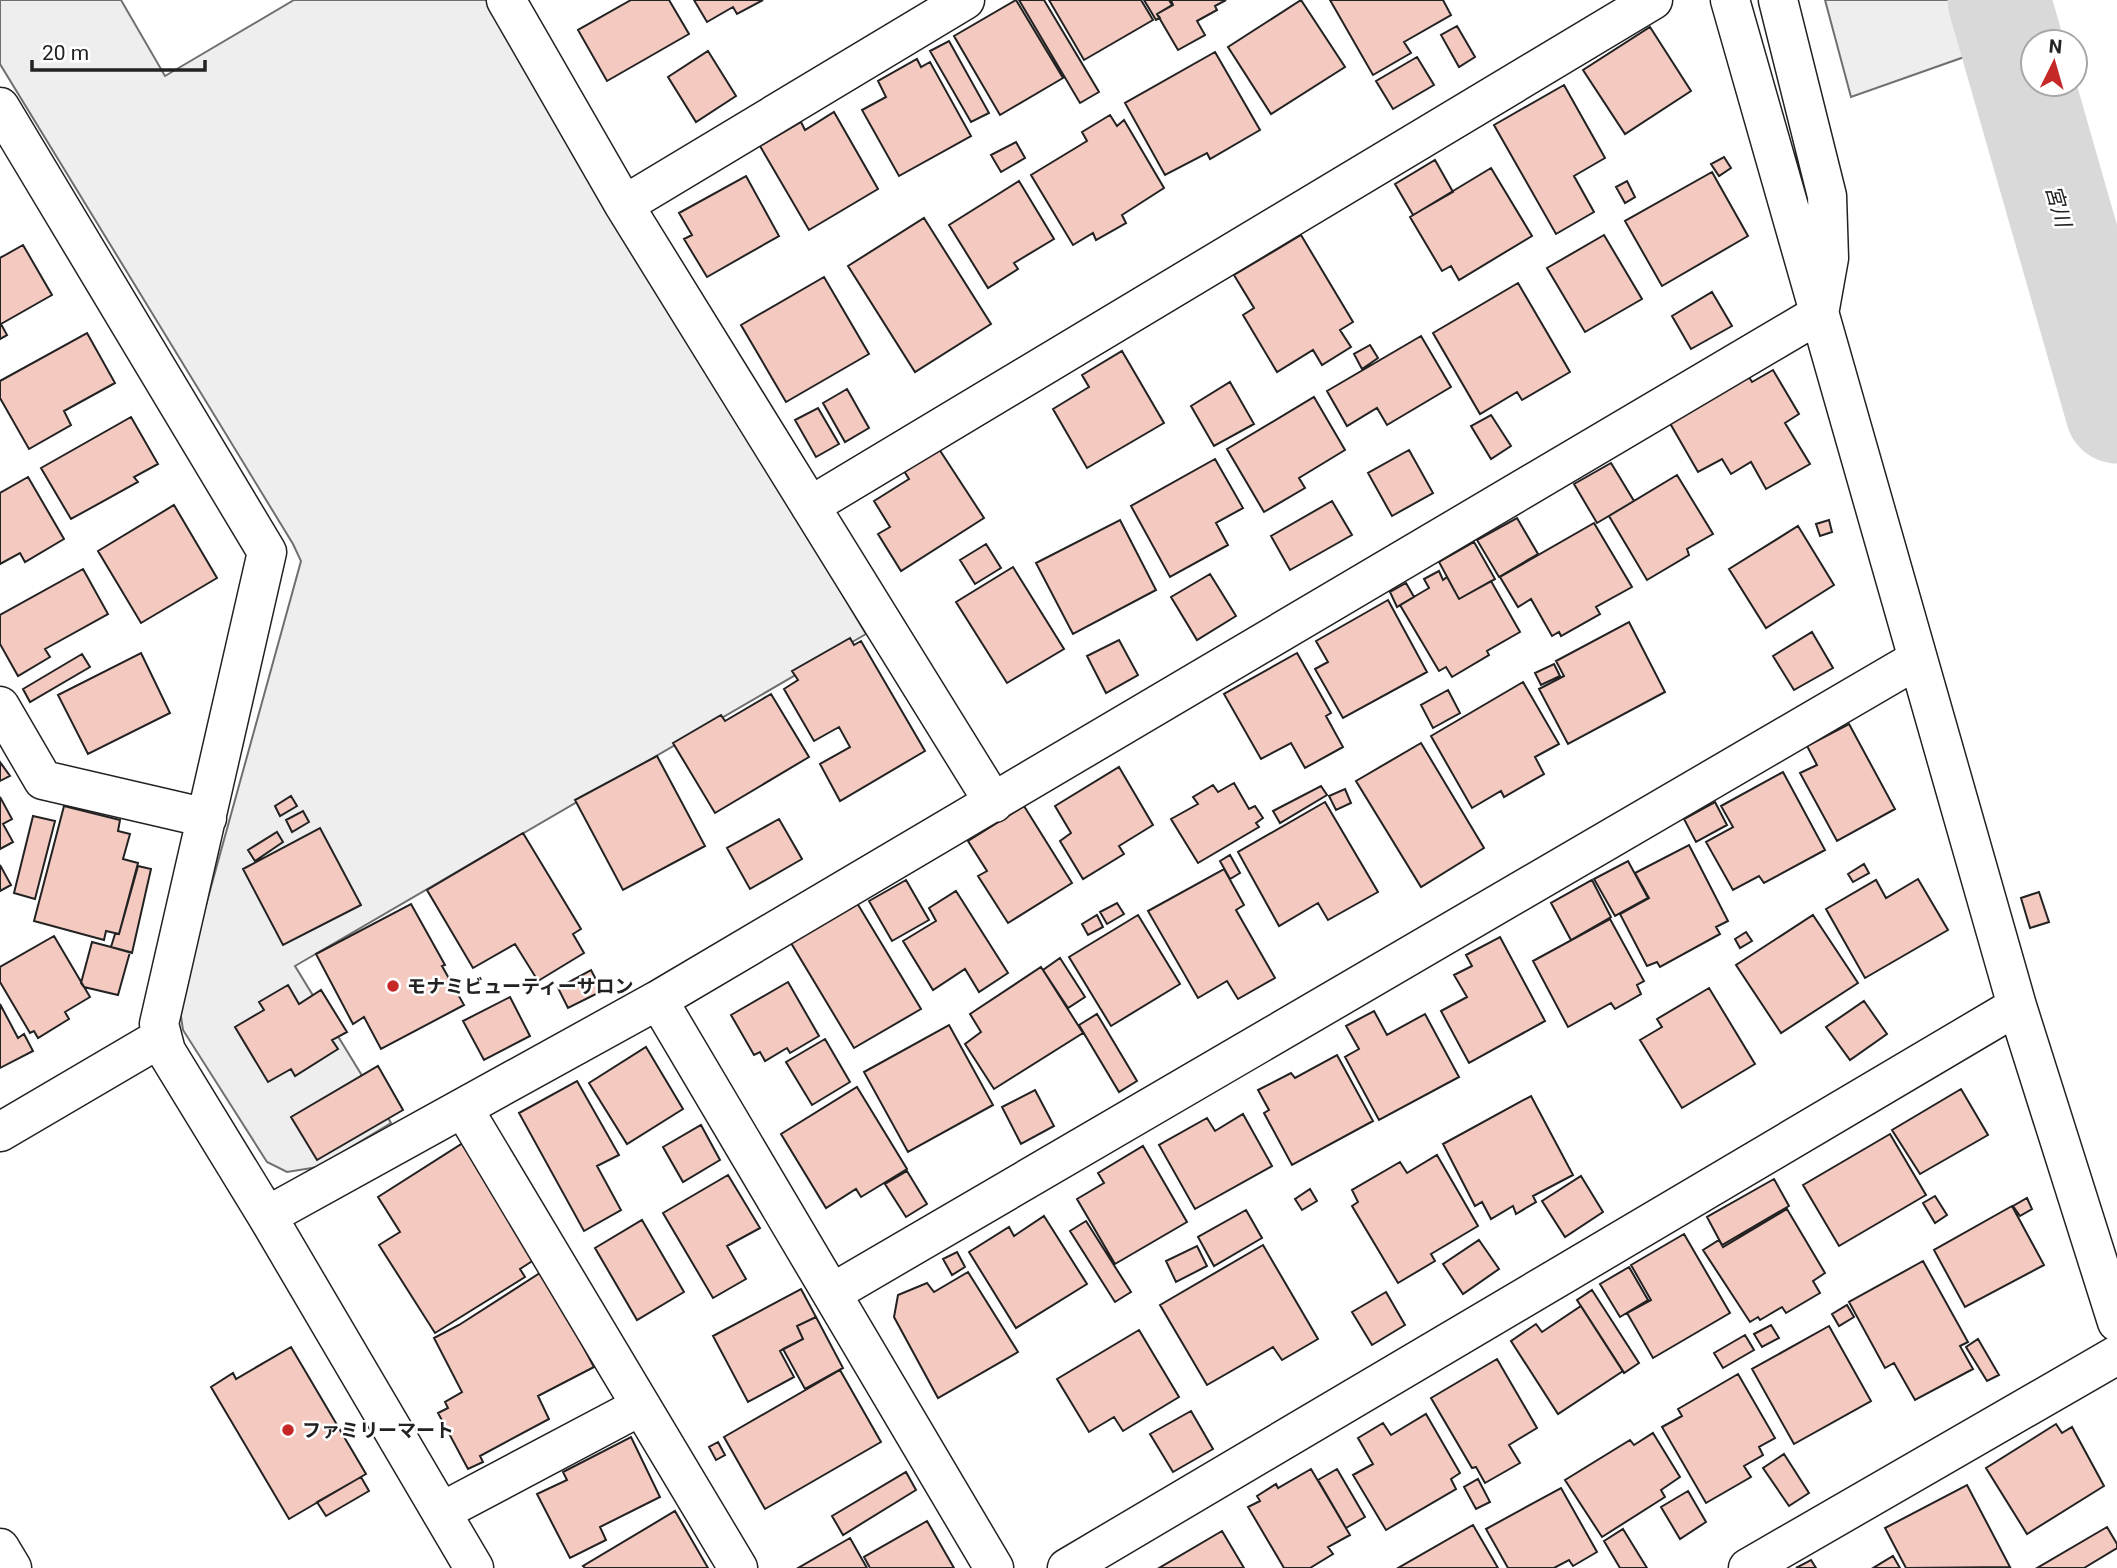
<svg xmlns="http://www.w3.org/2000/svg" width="2117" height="1568" font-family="Roboto,'Noto Sans JP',sans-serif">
<rect width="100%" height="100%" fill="#fff"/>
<!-- green -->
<path fill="#eee" stroke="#6f6f6f" stroke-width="2" d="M0,0H121L165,76L294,0H487L866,634L295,966L391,1123L318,1167L287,1172L267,1162L183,1030L180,1010L185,981L301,561L293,544L0,64Z
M1825,0H1951L1967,56L1851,97Z"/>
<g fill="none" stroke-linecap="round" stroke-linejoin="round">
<!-- river -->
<path stroke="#d9d9d9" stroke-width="103" d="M1999,0L2117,412"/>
</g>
<!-- building -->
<path fill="#f3c9c0" stroke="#222" stroke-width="2" d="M631,0H669L689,34L607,81L578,30Z
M694,0H763L737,14L733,7L707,22Z
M1016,0L1063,78L1000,115L954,36Z
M1019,0H1044L1099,92L1080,103Z
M1049,0H1141L1153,20L1084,60Z
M1144,0H1169L1172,5L1157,14L1160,18L1156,20Z
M1171,0H1226L1215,6L1217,10L1197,21L1205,35L1178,50L1157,14L1173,5Z
M1301,0L1345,67L1271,114L1228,47Z
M1330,0H1443L1451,15L1404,42L1411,53L1373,75Z
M1457,26L1475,57L1459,67L1441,35Z
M1650,27L1691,91L1625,134L1583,70Z
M949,41L989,113L971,122L930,51Z
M708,51L736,96L696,122L668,77Z
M1215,52L1260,130L1210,159L1207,153L1165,175L1125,103Z
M1417,57L1434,85L1393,109L1376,81Z
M917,59L921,67L930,62L971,136L899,176L862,110L886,97L878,81Z
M1564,85L1605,158L1574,176L1594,212L1556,234L1494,125Z
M834,112L878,189L809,230L760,146L801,122L805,130Z
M1110,115L1117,126L1124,120L1164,188L1122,215L1126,223L1096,240L1093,233L1073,245L1031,175L1087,141L1082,132Z
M1016,142L1025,158L1001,172L991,155Z
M1724,157L1731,168L1719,176L1711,164Z
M1435,160L1453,192L1413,215L1395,184Z
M1491,168L1532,236L1459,280L1451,266L1442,271L1410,217Z
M1712,172L1748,236L1662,286L1625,221Z
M746,176L779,236L707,277L684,239L692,235L679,213Z
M1019,181L1054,239L1014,263L1018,269L988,288L949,225Z
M1627,181L1635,197L1625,203L1616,187Z
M924,218L991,324L915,372L848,266Z
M1301,235L1353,322L1340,330L1351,347L1322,365L1313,350L1277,372L1243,315L1254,308L1234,275Z
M1604,235L1642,299L1585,332L1547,268Z
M23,245L52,295L1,324L7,335L0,339V258Z
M824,277L869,354L786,402L741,325Z
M1518,283L1570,372L1522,400L1517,392L1480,414L1433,333Z
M1712,292L1732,326L1691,349L1672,316Z
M87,333L115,383L64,411L71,425L29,449L0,398V381Z
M1421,336L1451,387L1387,425L1377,408L1347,426L1327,391Z
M1370,345L1378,358L1362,369L1354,354Z
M1122,351L1164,423L1087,468L1053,409L1089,387L1082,375Z
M1773,370L1799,414L1785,423L1810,464L1766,489L1751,462L1731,474L1722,459L1698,472L1667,418L1746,372L1752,382Z
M1230,382L1254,424L1214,446L1191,406Z
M847,389L869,428L845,442L823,403Z
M1314,397L1345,450L1299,478L1305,488L1264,512L1227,449Z
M818,408L839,444L816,457L795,420Z
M1491,415L1511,446L1491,459L1471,426Z
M131,417L158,464L134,477L138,482L71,519L41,468Z
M939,449L984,518L901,571L878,534L890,527L874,501L909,479L904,471Z
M1409,450L1433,493L1392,516L1368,473Z
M1215,459L1243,508L1216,523L1228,545L1170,577L1131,506Z
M1611,463L1634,501L1597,523L1574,484Z
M1677,475L1713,534L1687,549L1689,555L1647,580L1609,516Z
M28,477L64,539L25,562L20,553L0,564V493Z
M1332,501L1352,535L1290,570L1271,536Z
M174,505L217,578L141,623L98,551Z
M1517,518L1538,554L1499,577L1477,540Z
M1120,520L1156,590L1073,634L1036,563Z
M1829,520L1832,532L1820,536L1816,524Z
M1594,523L1632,587L1596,607L1600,614L1561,636L1559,632L1552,636L1531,599L1518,607L1500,577Z
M1798,526L1834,585L1766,628L1729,569Z
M1474,542L1495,579L1459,599L1439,562Z
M986,544L1001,568L975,584L960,560Z
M1013,567L1064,649L1007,683L956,602Z
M83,569L108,614L45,649L50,657L18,676L0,644V615Z
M1439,571L1443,580L1447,577L1459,599L1491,581L1520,632L1487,651L1489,655L1452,677L1446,667L1439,671L1400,605L1429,588L1424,579Z
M1210,574L1236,616L1197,640L1171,597Z
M1406,583L1414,597L1397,607L1390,592Z
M1388,600L1427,672L1343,718L1315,669L1328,662L1316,641Z
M1629,622L1665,692L1568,744L1539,689L1564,676L1556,661Z
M1812,632L1833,668L1794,690L1773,656Z
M850,638L854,645L861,641L925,751L840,801L820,764L850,747L839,727L814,741L784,689L798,680L792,671Z
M1119,640L1138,675L1106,693L1087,656Z
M141,653L170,713L88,754L58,695Z
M1297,653L1331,713L1326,716L1343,747L1305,768L1291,743L1261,759L1224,694Z
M82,654L90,667L30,702L23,689Z
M1554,664L1560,676L1541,685L1535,673Z
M1523,682L1559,744L1535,757L1544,774L1504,797L1501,791L1472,808L1431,736Z
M1448,690L1460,713L1433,728L1421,705Z
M771,694L809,757L715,813L673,743L721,715L725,721Z
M1849,724L1895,809L1837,841L1800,773L1817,765L1807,746Z
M1421,743L1484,848L1421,887L1356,781Z
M657,756L705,846L623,890L575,800Z
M0,762L10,776L0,781Z
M1119,767L1153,825L1119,846L1124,854L1083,879L1060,841L1071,833L1055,806Z
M1783,772L1825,850L1764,883L1759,876L1733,890L1706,842L1733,827L1721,806Z
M1234,783L1249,809L1255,806L1263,818L1256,823L1259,827L1198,863L1171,819L1198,804L1193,797L1213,785L1218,792Z
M1321,786L1327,795L1280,823L1273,811Z
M1345,789L1351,803L1336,810L1329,796Z
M291,796L297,806L280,816L275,806Z
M0,797L12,819L3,824L13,842L0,849Z
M1325,802L1378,892L1328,920L1318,903L1279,926L1238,852Z
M1715,802L1727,825L1696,842L1684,819Z
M64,806L120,820L118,831L130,834L123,859L138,863L119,934L106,931L104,940L34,921Z
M1024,806L1072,883L1008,923L978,876L987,871L968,841Z
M303,811L309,822L292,832L286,820Z
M33,816L55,821L35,899L14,893Z
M779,819L802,859L750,889L727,848Z
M320,828L361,905L283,945L243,869Z
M277,832L283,842L255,861L248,850Z
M523,833L581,929L573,934L584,953L538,981L515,944L473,968L427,890Z
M1689,845L1728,921L1716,927L1720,934L1660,967L1657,962L1647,966L1620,914L1649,898L1635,873Z
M1230,855L1240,873L1230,879L1220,861Z
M1628,861L1648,898L1615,916L1594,879Z
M1864,864L1869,873L1853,882L1848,874Z
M0,865L11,885L0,891Z
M138,866L151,869L132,953L111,947L115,934H119Z
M1224,869L1244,905L1236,910L1275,978L1238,999L1227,981L1198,998L1148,911Z
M1918,879L1948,930L1865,978L1826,909L1876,880L1886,898Z
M906,880L929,920L892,941L869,901Z
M1592,880L1611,917L1571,940L1551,903Z
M956,891L1008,973L979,992L965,969L933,990L903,941L936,921L929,908Z
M2039,892L2049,922L2030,928L2021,898Z
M857,903L921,1009L854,1048L791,943Z
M1117,903L1124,914L1107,924L1100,912Z
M411,904L445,965L442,966L464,1005L381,1049L364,1017L353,1024L316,954Z
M1097,915L1103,927L1088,935L1082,924Z
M1138,915L1180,984L1111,1026L1069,957Z
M1813,915L1858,983L1781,1033L1736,965Z
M1610,919L1644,981L1637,985L1641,994L1615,1009L1611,1003L1568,1027L1533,961Z
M1746,932L1752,941L1740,948L1735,939Z
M54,936L90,997L65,1012L69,1019L38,1038L34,1031L30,1033L0,982V967Z
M1500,937L1545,1021L1469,1063L1441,1011L1467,997L1454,975L1472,966L1466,955Z
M92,942L130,952L118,995L84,987L81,983Z
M1060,958L1085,997L1068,1008L1043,970Z
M1041,967L1083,1033L994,1089L965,1044L981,1032L970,1014Z
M591,970L602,991L568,1008L558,988Z
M788,982L819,1036L790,1053L787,1048L765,1061L760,1052L754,1055L731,1015Z
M288,985L299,1004L321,990L347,1032L332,1040L338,1049L295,1076L291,1069L268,1082L235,1027L264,1010L259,1002Z
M1709,988L1755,1064L1682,1108L1640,1040L1662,1027L1657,1019Z
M510,997L530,1036L484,1060L463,1021Z
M1864,1001L1887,1034L1850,1060L1826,1027Z
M0,1004L18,1038L24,1034L33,1051L0,1068Z
M1374,1011L1387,1035L1425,1014L1459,1077L1379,1120L1345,1057L1359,1049L1346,1026Z
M1097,1014L1137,1081L1119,1092L1079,1025Z
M949,1025L993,1105L908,1152L864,1072Z
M825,1039L850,1082L812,1105L786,1062Z
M646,1047L683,1109L627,1144L589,1083Z
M1337,1055L1373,1121L1292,1165L1264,1113L1269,1110L1258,1090L1291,1073L1295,1078Z
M378,1066L403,1110L317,1160L291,1117Z
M577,1081L619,1155L597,1166L621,1210L584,1231L519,1113Z
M857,1087L907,1169L861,1197L856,1189L826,1208L781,1134Z
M1961,1089L1988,1135L1920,1174L1892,1130Z
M1035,1090L1054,1126L1021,1144L1002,1107Z
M1531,1096L1573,1175L1533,1196L1536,1202L1516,1214L1513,1206L1491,1219L1482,1202L1475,1206L1443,1144Z
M1243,1114L1272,1166L1195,1209L1159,1145L1207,1118L1215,1131Z
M701,1125L720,1160L683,1182L663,1147Z
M1890,1134L1926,1195L1839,1246L1803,1185Z
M463,1143L537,1258L520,1269L525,1277L435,1333L379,1245L400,1232L378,1197Z
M1143,1146L1187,1222L1115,1264L1077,1199L1104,1183L1098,1173Z
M1437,1155L1478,1226L1431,1254L1435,1261L1398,1283L1352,1206L1358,1202L1352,1190L1400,1162L1407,1173Z
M907,1171L927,1204L906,1217L885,1184Z
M728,1175L760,1228L727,1246L746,1279L713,1298L663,1213Z
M1581,1176L1603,1212L1565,1237L1542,1201Z
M1774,1179L1789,1206L1722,1245L1707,1217Z
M1310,1189L1317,1201L1302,1210L1295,1199Z
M1935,1196L1947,1215L1935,1223L1923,1203Z
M2027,1198L2032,1209L2020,1216L2013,1206Z
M2012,1206L2044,1265L1965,1307L1934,1250Z
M1787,1209L1825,1273L1813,1281L1820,1293L1786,1313L1782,1307L1760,1320L1758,1317L1750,1322L1703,1250L1719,1240L1723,1247Z
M1246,1210L1262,1238L1214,1266L1198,1237Z
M1044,1216L1087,1284L1016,1328L969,1252L1009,1227L1014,1236Z
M642,1220L684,1292L637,1320L595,1248Z
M1086,1221L1131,1292L1115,1302L1070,1231Z
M1684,1234L1730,1313L1653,1358L1627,1313L1651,1300L1631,1265Z
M1479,1240L1499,1269L1463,1294L1443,1264Z
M1263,1245L1318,1339L1282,1360L1273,1347L1207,1385L1160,1305Z
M1197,1246L1207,1266L1176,1282L1166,1261Z
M957,1252L965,1267L952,1275L943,1259Z
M1923,1261L1968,1342L1960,1346L1973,1369L1915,1400L1894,1363L1885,1368L1849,1302Z
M1629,1267L1648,1300L1620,1317L1600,1284Z
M543,1271L594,1367L538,1396L549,1419L480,1456L483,1462L468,1469L438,1413L448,1408L445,1402L462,1392L434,1338L459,1325Z
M968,1272L1018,1352L938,1398L894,1317L898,1295L927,1283L934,1292Z
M801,1289L816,1317L797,1326L803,1339L780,1351L794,1377L748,1402L713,1336Z
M1592,1290L1639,1363L1624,1373L1577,1300Z
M1386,1292L1405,1325L1372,1345L1352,1312Z
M1847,1305L1854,1317L1839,1326L1832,1314Z
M1581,1306L1623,1371L1558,1414L1511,1341L1536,1324L1542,1332Z
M816,1317L843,1368L805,1389L783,1349L803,1339L797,1326Z
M1771,1325L1779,1338L1762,1347L1754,1334Z
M1829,1326L1871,1401L1794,1444L1752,1369Z
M1139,1330L1179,1397L1123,1431L1114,1417L1089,1432L1057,1379Z
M1745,1335L1754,1350L1723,1368L1714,1353Z
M1978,1339L1999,1375L1987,1381L1966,1347Z
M291,1347L366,1474L289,1519L211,1387L233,1373L236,1379Z
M1497,1359L1537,1428L1509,1445L1520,1463L1485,1483L1476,1467L1472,1468L1431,1398Z
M840,1370L881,1442L765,1509L724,1437Z
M1738,1374L1775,1438L1759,1447L1763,1455L1744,1466L1751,1477L1706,1503L1662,1427L1682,1416L1678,1409Z
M1191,1411L1213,1449L1173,1472L1150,1434Z
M1426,1414L1460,1473L1451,1479L1456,1489L1386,1530L1353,1475L1373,1464L1358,1438L1383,1423L1391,1435Z
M2056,1424L2062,1433L2072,1427L2104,1486L2027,1534L1986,1468Z
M1653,1433L1680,1477L1661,1490L1665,1497L1602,1537L1565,1480L1630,1440L1634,1445Z
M631,1437L660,1497L600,1527L606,1540L570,1558L537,1494L567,1480L563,1472Z
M718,1442L725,1455L716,1460L709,1447Z
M1784,1454L1809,1493L1789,1506L1763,1468Z
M1311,1469L1350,1535L1328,1547L1333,1554L1310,1568H1284L1248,1507L1260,1501L1257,1496L1276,1484L1278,1488Z
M1337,1469L1365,1517L1346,1528L1318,1480Z
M906,1472L916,1490L843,1535L832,1516Z
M361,1477L369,1491L326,1516L317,1502Z
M1478,1479L1490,1502L1476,1509L1464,1487Z
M1967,1485L2010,1567L1906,1568L1885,1528Z
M1561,1488L1597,1552L1573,1566L1569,1560L1554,1568H1508L1486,1529Z
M1688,1491L1706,1522L1680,1539L1661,1507Z
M675,1511L708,1568H585L583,1566Z
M927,1521L954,1568H870L864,1557Z
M1473,1525L1498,1568H1398Z
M2107,1527L2117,1544V1548L2084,1568H2037Z
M1623,1529L1647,1568H1620L1604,1541Z
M1222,1531L1244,1568H1159Z
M850,1538L867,1568H798Z
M1893,1556L1900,1568H1873Z
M1811,1560L1816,1568H1796Z"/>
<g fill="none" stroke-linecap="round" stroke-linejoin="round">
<defs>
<path id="street" d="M506,0L624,205L994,803
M1730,0L2017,1006L2117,1322
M0,107L267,552L159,1024L166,1051L267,1216L474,1568
M624,205L965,0
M810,506L1653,0
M0,706L43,780L207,818
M658,1000L994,1568
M463,1108L738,1568
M0,1132L162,1037
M267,1216L658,1000L1819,314L1829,258L1827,196L1778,0
M832,1293L1918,659
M441,1512L641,1406
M1067,1568L2017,1006
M1748,1568L2117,1355"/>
<path id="highway" d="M0,1548L12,1568"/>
</defs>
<!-- street casing -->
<use href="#street" stroke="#222" stroke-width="41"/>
<!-- highway casing -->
<use href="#highway" stroke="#222" stroke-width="41"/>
<!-- street -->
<use href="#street" stroke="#fff" stroke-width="38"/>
<!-- highway -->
<use href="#highway" stroke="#fff" stroke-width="38"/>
</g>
<!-- markers -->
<g fill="#c62828" stroke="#fff" stroke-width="2.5">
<circle cx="393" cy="986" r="7"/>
<circle cx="288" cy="1430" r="7"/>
</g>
<g text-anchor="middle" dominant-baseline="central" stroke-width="5" stroke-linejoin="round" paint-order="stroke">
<!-- poi labels -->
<g font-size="19" font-weight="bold" fill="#222" stroke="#fff" text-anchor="start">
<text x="407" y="986">モナミビューティーサロン</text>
<text x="302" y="1430">ファミリーマート</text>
</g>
<!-- water labels -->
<g font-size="21" font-style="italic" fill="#222" stroke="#fff">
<text transform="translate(2058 206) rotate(74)">宮川</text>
</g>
</g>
<!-- north arrow -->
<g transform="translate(2054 63) rotate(5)"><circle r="33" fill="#ffffff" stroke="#a7a7a7" stroke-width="2"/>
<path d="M0-5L12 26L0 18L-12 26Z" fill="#c62828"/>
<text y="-10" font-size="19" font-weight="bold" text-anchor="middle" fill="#222222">N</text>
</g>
<!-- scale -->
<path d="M32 60v10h173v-10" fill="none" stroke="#222222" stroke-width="3.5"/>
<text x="42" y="60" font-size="21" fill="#222222" stroke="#ffffff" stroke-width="5" paint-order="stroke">20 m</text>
</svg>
